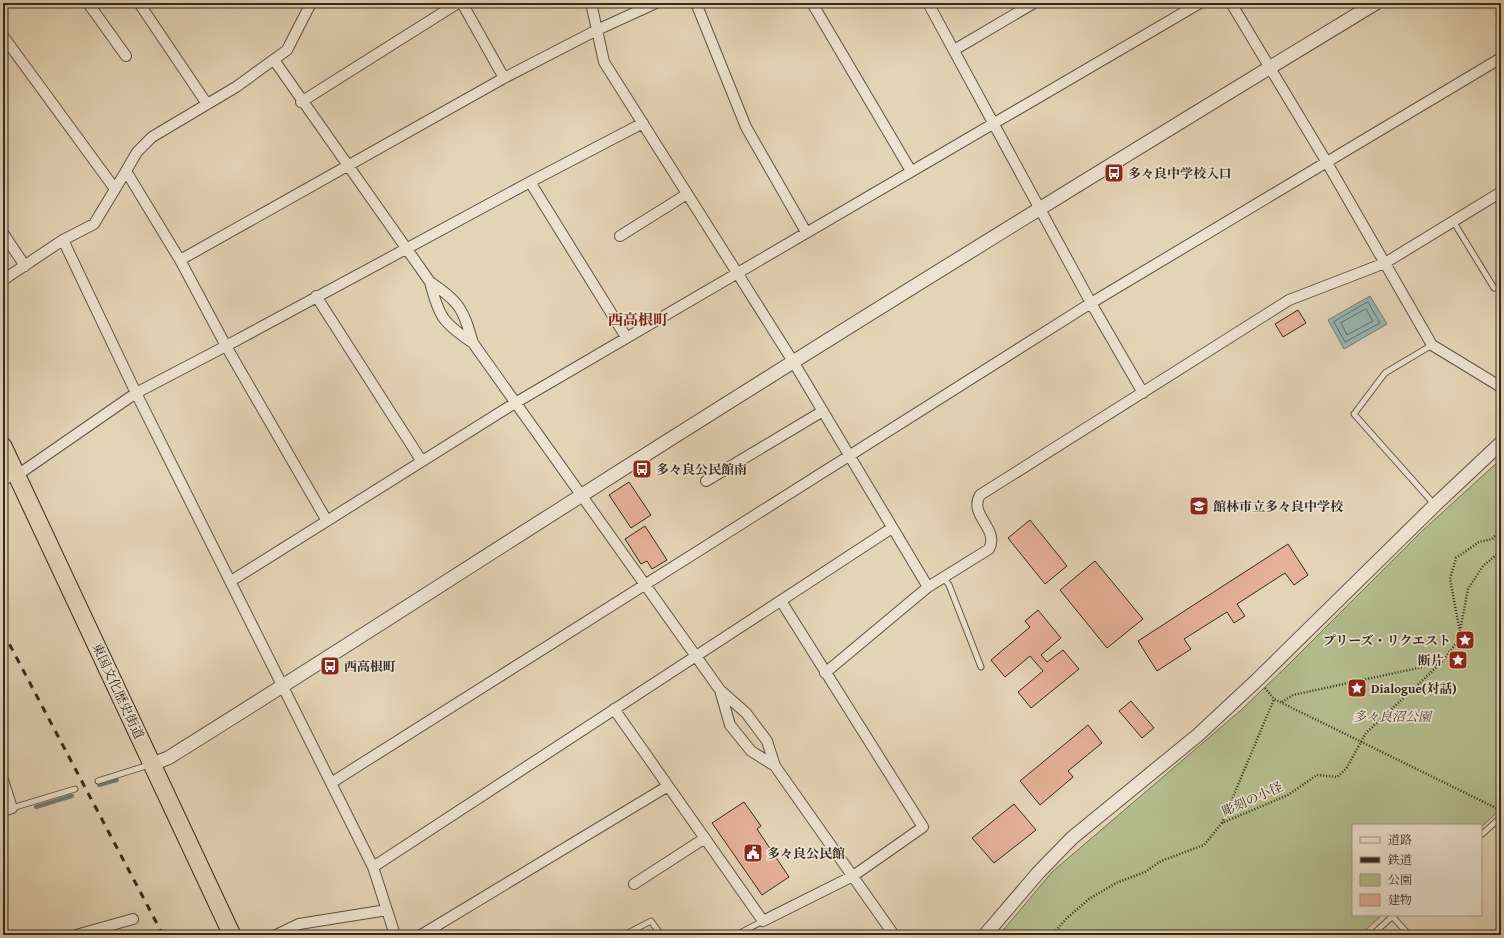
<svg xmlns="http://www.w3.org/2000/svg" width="1504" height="938" font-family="'Gentium Book Plus','Noto Serif JP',serif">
<rect width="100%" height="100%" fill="#e4d4b6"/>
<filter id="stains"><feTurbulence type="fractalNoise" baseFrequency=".005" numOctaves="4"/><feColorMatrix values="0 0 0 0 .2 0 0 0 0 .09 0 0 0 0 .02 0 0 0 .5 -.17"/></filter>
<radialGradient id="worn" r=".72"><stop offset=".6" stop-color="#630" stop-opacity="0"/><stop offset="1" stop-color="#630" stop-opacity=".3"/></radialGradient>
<!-- green -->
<path fill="#b4bd8e" stroke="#737457" d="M1501,459V809L1481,827V825H1353V915H1382L1360,935H999L1052,872L1240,711L1284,669L1421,532Z"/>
<!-- water -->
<path fill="#97b7b5" stroke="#6f7f79" d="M1370,296L1387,324L1344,349L1328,320Z"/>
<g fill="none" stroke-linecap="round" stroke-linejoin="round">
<!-- shore -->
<path stroke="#64706a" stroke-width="1" d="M1368,302L1380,323L1345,342L1334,322Z
M1366,309L1373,321L1347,335L1341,323Z"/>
<!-- stream -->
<path stroke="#6f7f79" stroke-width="4" d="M99,785L117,780
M36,807L72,796"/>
</g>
<!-- building -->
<path fill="#e5b098" stroke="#322a20" d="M1298,310L1306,323L1283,337L1275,324Z
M629,482L651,515L631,528L609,495Z
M1030,520L1067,566L1045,584L1008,538Z
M645,526L667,560L652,569L647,561L641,564L625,539Z
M1288,544L1308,575L1294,585L1285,573L1237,604L1245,616L1234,623L1227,612L1184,639L1191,649L1157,671L1138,641Z
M1095,561L1143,619L1107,648L1060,590Z
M1038,610L1061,638L1041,655L1047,662L1063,650L1079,669L1031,708L1018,692L1043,671L1030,656L1005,677L991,660L1030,627L1025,621Z
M1131,701L1154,728L1142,738L1119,711Z
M1088,725L1102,743L1068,771L1073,777L1040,805L1020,781Z
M744,802L761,826L757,829L789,877L762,895L712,823Z
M1014,804L1036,830L994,863L972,838Z"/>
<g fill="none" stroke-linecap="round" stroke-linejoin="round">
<defs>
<path id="service" d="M1453,221L1494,288
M1432,345L1385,373L1354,414L1434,504
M3,483L14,477
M943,577L949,585L981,667
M98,781L149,765
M12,808L75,789
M1481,835L1501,817
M1392,916L1409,935
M624,935L651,921L661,935
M736,935L763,921
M1372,935L1394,915"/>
<path id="minor" d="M88,3L126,56
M139,3L207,104
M462,3L504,78
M591,3L597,30L656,3
M696,3L746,127L806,232
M812,3L911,171
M928,3L1091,303L1143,393
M1231,3L1326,161L1432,345L1501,387
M3,36L115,189
M954,50L1034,3
M274,60L430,282C460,302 463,309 473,343L720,690L746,713L767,741L775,766L894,935
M301,102L458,3
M530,182L626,337
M3,233L25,266
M620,236L687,194
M63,240L136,393L331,783L1091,303L1501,58
M180,260L504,78L597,30L604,62L794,363L928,587
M3,280L63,240L94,224L126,171
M430,282C439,317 443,323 473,343
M316,296L421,460
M16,476L136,393L226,346L180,260L126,171L137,152L152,137L236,87L287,50L311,3
M706,481L823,411
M327,521L226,346L530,182L643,123
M231,581L515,403L1200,3
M825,673L928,587L989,549C1000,529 968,515 980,495L1289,300L1385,263L1501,192
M720,690L730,725L751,751L775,766
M614,709L763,921L853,876L923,827L781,601
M3,780L12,808L3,811
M331,783L373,867L395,935
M373,867L892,528
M634,884L705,838
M76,935L133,919
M276,935L299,924L387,910
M421,935L668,786"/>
<path id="tertiary" d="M152,764L168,758C306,672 442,584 579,497C843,329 1109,165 1376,3
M985,935L1038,873L1072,838L1198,735L1257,680L1435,505L1501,443"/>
<path id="trunk" d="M3,446L232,935"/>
</defs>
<!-- service casing -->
<use href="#service" stroke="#5e5446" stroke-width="7"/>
<!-- minor casing -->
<use href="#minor" stroke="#5e5446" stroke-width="12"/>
<!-- tertiary casing -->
<use href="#tertiary" stroke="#5e5446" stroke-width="15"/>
<!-- trunk casing -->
<use href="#trunk" stroke="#322a20" stroke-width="19"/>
<!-- path -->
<path stroke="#322a20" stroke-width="2.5" stroke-dasharray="1 2" stroke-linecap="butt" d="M1460,631L1468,589L1483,566L1501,551
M1265,688L1274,699L1498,809
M1282,702L1293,695L1441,663
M1222,823L1274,699
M1052,935L1066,919L1089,899L1116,883L1145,872L1161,861L1204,845L1222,823L1288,795L1317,775L1337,777L1346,769L1366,733L1441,663L1457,642L1460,632L1450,579L1456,558L1479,542L1492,539L1501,530"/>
<!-- service -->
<use href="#service" stroke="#ede3d0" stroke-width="5"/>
<!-- minor -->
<use href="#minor" stroke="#ede3d0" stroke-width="10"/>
<!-- tertiary -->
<use href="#tertiary" stroke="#ede3d0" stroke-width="13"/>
<!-- trunk -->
<use href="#trunk" stroke="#e4d4b6" stroke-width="17"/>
<!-- rail -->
<path stroke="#322a20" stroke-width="3" stroke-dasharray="7 7" stroke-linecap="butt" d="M3,632L163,935"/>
</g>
<!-- icons -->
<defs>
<symbol id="bus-square" viewBox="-11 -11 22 22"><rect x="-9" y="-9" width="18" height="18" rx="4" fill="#8f2418" stroke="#ede3d0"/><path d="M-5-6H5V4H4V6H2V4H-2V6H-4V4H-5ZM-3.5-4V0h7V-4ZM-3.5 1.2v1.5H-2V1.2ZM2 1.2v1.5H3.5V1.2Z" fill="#fff"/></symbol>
<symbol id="school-square" viewBox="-11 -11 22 22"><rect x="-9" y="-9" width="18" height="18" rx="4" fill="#8f2418" stroke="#ede3d0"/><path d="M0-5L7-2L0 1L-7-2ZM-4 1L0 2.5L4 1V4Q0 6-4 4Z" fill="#fff"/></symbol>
<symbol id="sight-square" viewBox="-11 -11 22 22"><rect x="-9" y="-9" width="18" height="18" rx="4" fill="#8f2418" stroke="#ede3d0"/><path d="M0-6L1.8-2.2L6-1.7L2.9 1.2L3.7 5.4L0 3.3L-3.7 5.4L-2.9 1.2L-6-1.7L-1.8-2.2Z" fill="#fff"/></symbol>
<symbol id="civic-square" viewBox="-11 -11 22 22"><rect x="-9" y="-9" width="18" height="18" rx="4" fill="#8f2418" stroke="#ede3d0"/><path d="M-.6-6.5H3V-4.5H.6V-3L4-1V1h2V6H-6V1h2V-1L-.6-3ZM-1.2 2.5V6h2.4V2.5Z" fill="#fff"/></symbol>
</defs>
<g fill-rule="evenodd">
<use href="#bus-square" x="1103" y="162" width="22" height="22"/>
<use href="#bus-square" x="631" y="458" width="22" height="22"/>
<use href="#school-square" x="1188" y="495" width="22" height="22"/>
<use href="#sight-square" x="1454" y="629" width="22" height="22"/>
<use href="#sight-square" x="1447" y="649" width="22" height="22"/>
<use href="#bus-square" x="319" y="655" width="22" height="22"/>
<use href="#sight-square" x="1346" y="677" width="22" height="22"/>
<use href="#civic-square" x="742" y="842" width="22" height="22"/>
</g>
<g text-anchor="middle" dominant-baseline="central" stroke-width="3.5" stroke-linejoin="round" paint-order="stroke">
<!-- poi labels -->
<g font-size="13" font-weight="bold" fill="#322a20" stroke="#ede3d0" text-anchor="start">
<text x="1128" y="173">多々良中学校入口</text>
<text x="656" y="469">多々良公民館南</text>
<text x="1213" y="506">館林市立多々良中学校</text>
<text x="1451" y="640" text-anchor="end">プリーズ・リクエスト</text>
<text x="1444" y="660" text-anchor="end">断片</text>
<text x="344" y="666">西高根町</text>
<text x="1371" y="688">Dialogue(対話)</text>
<text x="767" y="853">多々良公民館</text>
</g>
<!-- street labels -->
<g font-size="13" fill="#322a20" stroke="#ede3d0">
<text transform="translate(118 691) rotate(65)">東国文化歴史街道</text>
<text transform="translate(1252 799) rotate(-24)">彫刻の小径</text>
</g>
<!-- park labels -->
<g font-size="13" font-style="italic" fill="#4c4736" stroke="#ede3d0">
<text x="1392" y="716">多々良沼公園</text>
</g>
<!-- quarter labels -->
<g font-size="15" font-weight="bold" fill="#7a1f14" stroke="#ede3d0">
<text x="638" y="319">西高根町</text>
</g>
</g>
<!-- margin -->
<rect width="1504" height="938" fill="none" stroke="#e4d4b6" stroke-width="16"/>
<rect x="4" y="4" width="1496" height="930" fill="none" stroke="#322a20" stroke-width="2"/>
<rect x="8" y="8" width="1488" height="922" fill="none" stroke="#322a20"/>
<!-- legend -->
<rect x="1352" y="824" width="130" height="92" fill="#ede3d0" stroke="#a2998a"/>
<rect x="1360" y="837" width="20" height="6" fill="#ede3d0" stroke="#a2998a"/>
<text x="1388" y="844" font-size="12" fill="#322a20">道路</text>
<rect x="1360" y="857" width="20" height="6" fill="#322a20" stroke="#a2998a"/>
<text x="1388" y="864" font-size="12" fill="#322a20">鉄道</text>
<rect x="1360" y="874" width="20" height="12" fill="#b4bd8e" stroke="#a2998a"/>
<text x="1388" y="884" font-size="12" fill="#322a20">公園</text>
<rect x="1360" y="894" width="20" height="12" fill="#e5b098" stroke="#a2998a"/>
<text x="1388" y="904" font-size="12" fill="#322a20">建物</text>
<rect width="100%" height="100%" filter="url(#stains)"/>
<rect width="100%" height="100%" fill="url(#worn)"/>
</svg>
